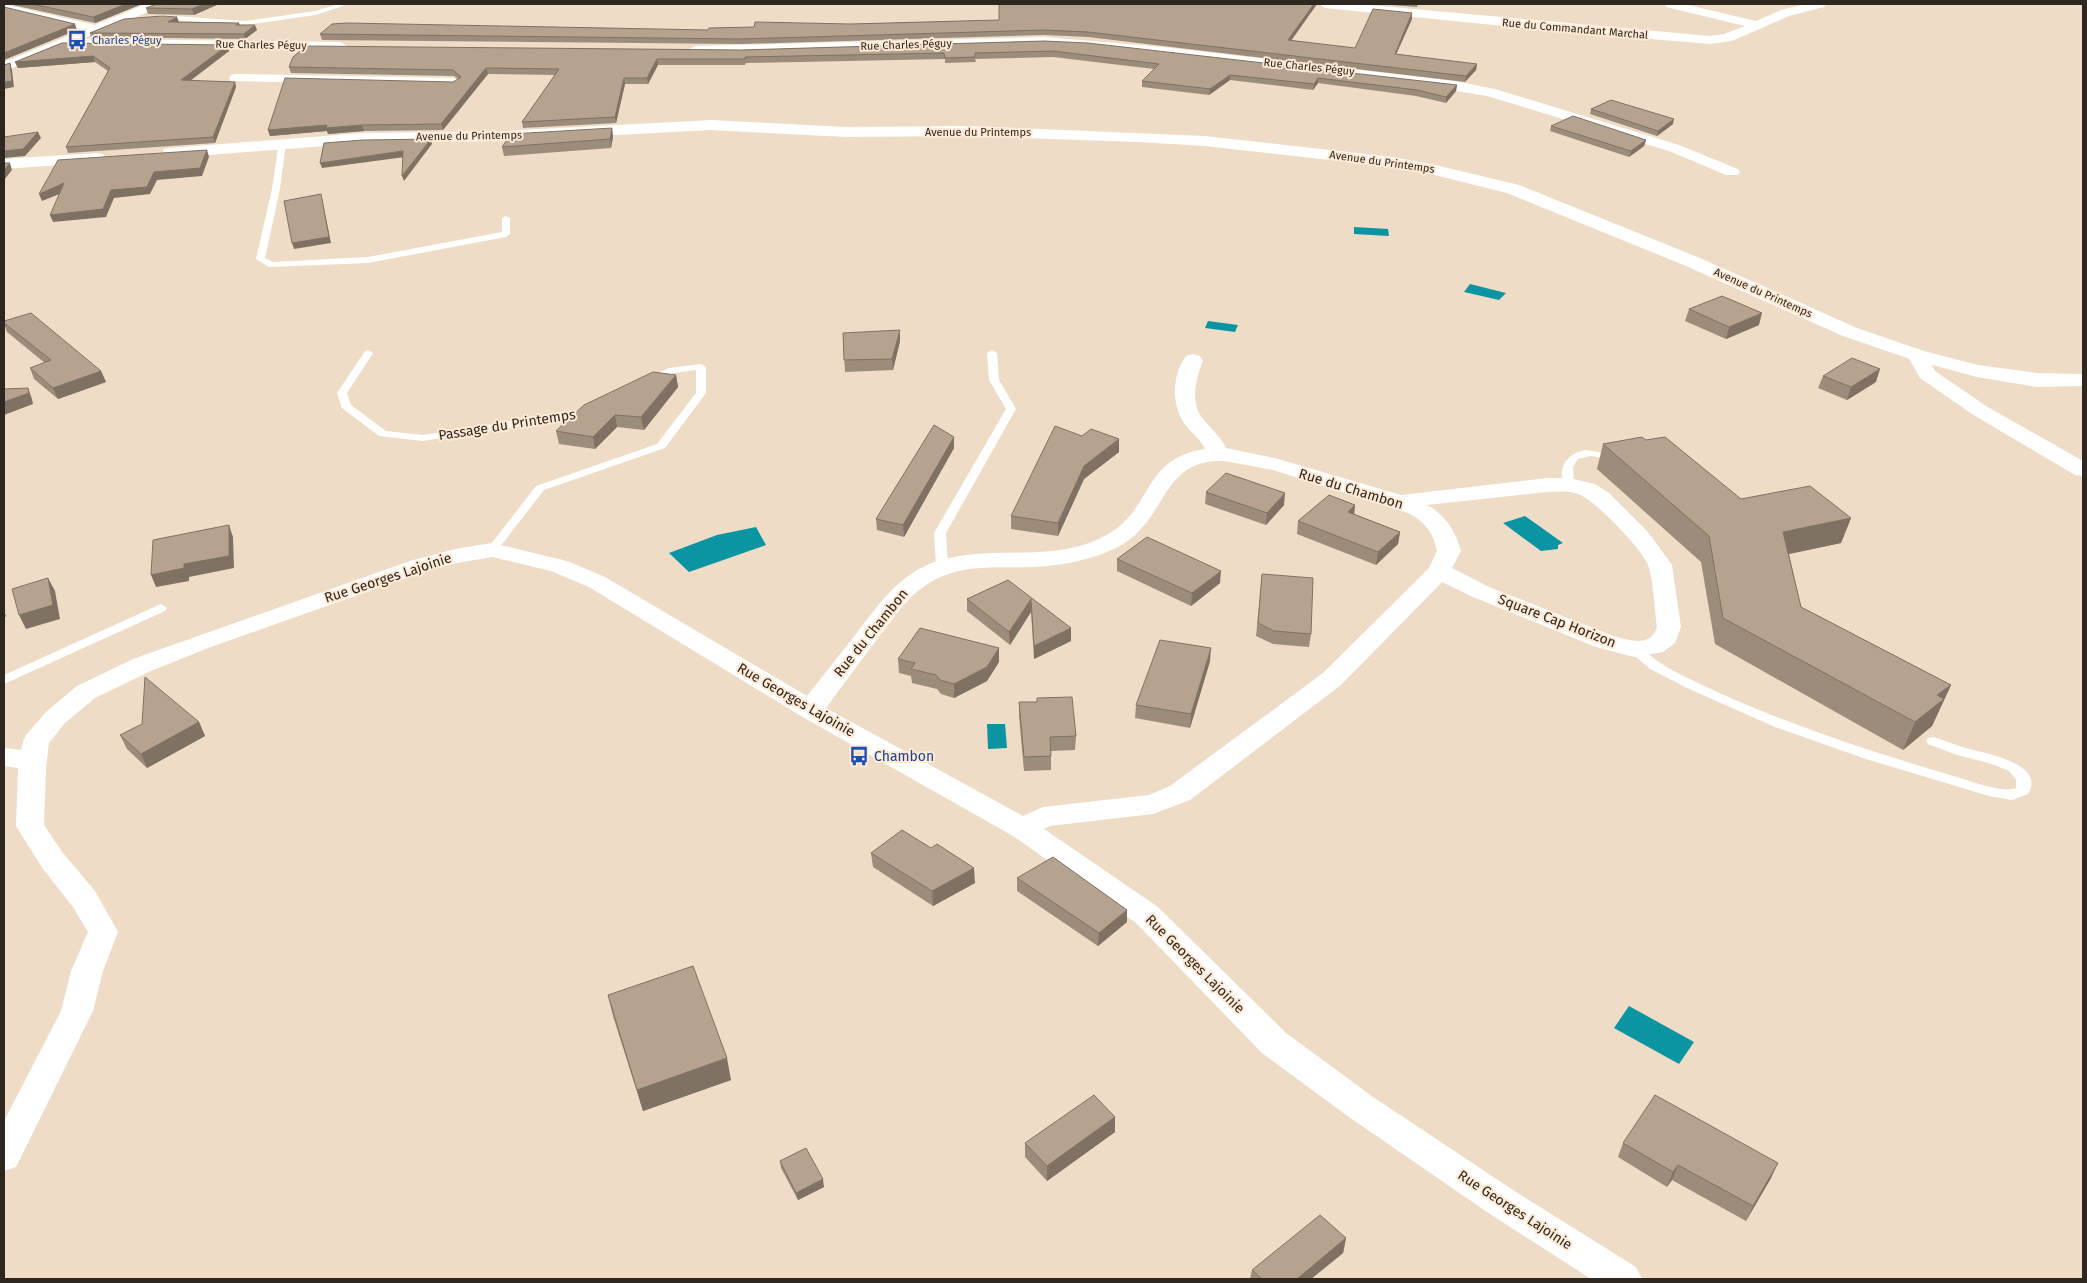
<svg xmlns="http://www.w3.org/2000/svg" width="2087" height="1283" font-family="'Fira Sans',sans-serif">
<rect width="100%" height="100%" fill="#efdcc7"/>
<!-- water -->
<path fill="#0b95a2" d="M1354,227L1388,229L1389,236L1354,234Z
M1470,284L1506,293L1499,300L1464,292Z
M1208,321L1238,325L1235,332L1205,328Z
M1525,516L1563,543L1558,545V549L1541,551L1503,523Z
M756,527L766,545L689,572L669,553L717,535Z
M987,724H1005L1007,748L988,749Z
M1629,1006L1694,1042L1679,1064L1614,1028Z"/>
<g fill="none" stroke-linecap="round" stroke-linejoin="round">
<!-- service -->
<path fill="#fff" fill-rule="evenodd" d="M339,4H348L316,15L245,25L160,19L157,17L160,15L245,21L315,11Z
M279,141L286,143L280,189L265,258L273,262L368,257L502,232V218L506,216L510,218V234L506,237L368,263L269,267L256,259L272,189Z
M368,350L373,353L347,393L351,405L386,431L423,435L582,410L590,407L595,410L585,416L423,441L379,436L342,408L337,393L365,351Z
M992,350L997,353L999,380L1016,409L946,533L948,566L942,570L936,566L934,533L1006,409L989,380L987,353Z
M701,364L706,367V393L665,448L544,490L496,552H488L486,550L488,548L536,486L657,444L696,393V370L674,373L650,383L645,380L669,368Z
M1585,450L1619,455L1620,457L1615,460L1591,456L1578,459L1573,467L1574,485L1573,487H1565C1556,469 1566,454 1585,450Z
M161,604L167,608L165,611L4,684V675Z
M1634,645C1644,648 1651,657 1659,662C1670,670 1684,676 1696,682C1777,721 1863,749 1950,775C1966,779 2001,794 2016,788V780L2009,771L1992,764L1957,755L1928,744L1926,741L1928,738L1933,737C1944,740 1955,745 1966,748C1983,753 2047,763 2028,794L2012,800L1989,796L1866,759L1775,727L1687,688L1650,669L1630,652L1628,649L1630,646Z"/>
<!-- minor -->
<path fill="#fff" fill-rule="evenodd" d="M4,4L95,25L146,4H162L160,7L82,39L340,42L347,46L340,50L64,47L4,71V62L83,30L4,10Z
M1319,4H1359L1710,36L1724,34L1745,26L1666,7L1664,4H1684L1756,21L1781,10L1806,4H1826L1824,7L1789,16L1732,41L1710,44L1544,30L1325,8Z
M1044,37L1163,47L1455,81L1495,89L1679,145L1738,169L1740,172L1738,175H1726L1669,151L1487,96L1394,81L1163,55L1044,45L695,54L688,50L695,46Z
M236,74L454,78L461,82L454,86L231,81L229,78L231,75Z
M1917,349L1924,351L1935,371L1986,406L2083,461V476L2075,475L1972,414L1920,378L1907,355L1910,351Z
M1193,354L1200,356L1203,360C1196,379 1189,403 1204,420C1212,430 1221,437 1226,448L1275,458L1401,495L1547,478H1569L1595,484L1609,493L1648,532L1672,565L1681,627L1675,643L1663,652L1634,657L1596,647L1473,597L1442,582L1341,685L1190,800L1153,814L1050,826L1044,829L1158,907L1286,1033L1373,1097L1513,1190L1636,1267L1642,1279H1591L1487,1212L1349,1117L1262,1053L1136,923L1013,836L801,716L589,587L551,571L492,557L457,563L426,571L208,648L151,671L95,698L65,723L49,743L46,768L44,825L63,853L95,891L118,932L103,971L93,1011L16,1167L4,1171V1121L61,1011L71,971L88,932L73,907L43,869L16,826L18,768L4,766V748L21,750L23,741L26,735L47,711L77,686L133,659L410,561L455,549L492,543L567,561L605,577L807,696C823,676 839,655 856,634C876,608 895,580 925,566C946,556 970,554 992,553C1032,552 1074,555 1110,533C1153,507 1143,458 1205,449C1201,440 1193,434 1187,427C1171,407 1171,377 1186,356ZM1224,461L1273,470L1408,513C1425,522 1433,532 1437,551L1429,568L1323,673L1170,786L1149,795L1043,807L1023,816L826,708C843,684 861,661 878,638C892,620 906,598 926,585C958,563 995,568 1032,567C1060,566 1091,560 1116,548C1168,523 1159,458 1224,461ZM1547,492C1557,492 1568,490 1578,494C1594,499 1642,549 1648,565C1653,577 1655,612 1657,627C1651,648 1629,640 1613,636L1489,587L1452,568L1461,551C1456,532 1445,514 1427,505Z"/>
<!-- tertiary -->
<path fill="#fff" fill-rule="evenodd" d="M711,120L846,127L968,126L1205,136L1392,157L1431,164L1519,185L1700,258L1857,328L1924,351L1978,365L2037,373L2083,374V386L2037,387L1977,377L1910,359L1843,336L1686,266L1507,193L1431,174L1392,167L1205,146L1138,142L968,136L846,137L711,130L504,141L364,143L170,158L164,157L162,153L164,149L170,148L364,133L504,131Z
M97,153L103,154L105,158L103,162L4,169V159Z"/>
</g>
<!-- wall -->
<path fill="#9c8c7b" d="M8,4H142L95,23Z
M219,4L194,15L148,14L146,8Z
M999,4H1317L1291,41L1355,48L1412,19L1396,54L1477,64L1476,70L1465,82L1088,37L1044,35L742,44L322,40L320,34L708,30L851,24L999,20Z
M1378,4H1418L1417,7Z
M179,22L239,23L240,25L257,30L245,39L91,37L90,33Z
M1044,41L1457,85L1456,91L1446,103L1416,96L1318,83L1313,90L1230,80L1209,95L1142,87V81L1154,69L1053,57L975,59L976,62L945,63V59L746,63L745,65H658L648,84H625L616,123L523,128L522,122L555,75L488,74L443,130L364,131L328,134L327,131L270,136L268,130L453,82L458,79L454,76L291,73L289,67L741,50Z
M62,43L229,51L190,81L235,82L236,87L215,143L68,153L66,147L108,71L95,62L18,68L15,62Z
M1591,109L1673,124L1657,136L1590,114Z
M1551,126L1646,140L1644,146L1629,157L1550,131Z
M612,128L613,137L611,148L504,156L502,147Z
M1689,309L1759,325L1726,339L1685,321Z
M4,321L101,371L106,382L58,399L34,379L30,368L45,363L7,332L4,324Z
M843,333L900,341L893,370L845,372Z
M676,375L678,387L644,430L617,427L595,449L559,444L556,431Z
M1823,376L1876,382L1847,400L1818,388Z
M1082,436L1119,439V452L1084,479L1058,536L1011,529V516Z
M954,437V448L904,537L877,530L876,519Z
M1646,440L1741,499L1851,518L1841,543L1789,554L1801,607L1951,685L1932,726L1903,750L1715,644L1701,562L1597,469L1603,444Z
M1206,492L1284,505L1266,525L1205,504Z
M1354,514L1400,532L1398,544L1376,565L1297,534L1298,521Z
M1117,559L1220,583L1191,606L1117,571Z
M1262,574L1311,634L1309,647L1273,644L1256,636Z
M1008,580L1071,641L1034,659L1031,612L1010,645L967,611V599Z
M898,659L999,662L987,681L954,698L941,694L937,689L912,683L911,676L899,673Z
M1210,661L1190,728L1135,718L1136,705Z
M1019,702L1076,736L1075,750L1051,751V770L1024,771L1019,716Z
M199,722L205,736L147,768L127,749L120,735Z
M871,853L975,883L933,906L873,867Z
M1017,878L1127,922L1098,946L1017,891Z
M608,995L731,1080L643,1111L613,1016Z
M1115,1117V1132L1047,1181L1025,1157V1143Z
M1623,1143L1771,1178L1746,1221L1672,1180L1667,1187L1618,1157Z
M780,1161L824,1187L798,1200L781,1168Z
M1346,1238L1343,1253L1311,1279H1250L1252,1270Z"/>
<!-- shaded-wall -->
<path fill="#7f7264" d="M126,4H142L95,23L93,17Z
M204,4H219L194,15L192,9Z
M1314,4H1317L1287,46L1288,40Z
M1412,13V19L1394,59L1395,54Z
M177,17L179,22H168Z
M75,24L77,30L4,60V53Z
M255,25L257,30L245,39L244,34Z
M228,45L229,51L183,86L181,80Z
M93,56L95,62L18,68L15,62Z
M657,59L658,65L648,84L647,78Z
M10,63L12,70L14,87L4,89V82Z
M1477,64L1476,70L1465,82L1466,76Z
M486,68L488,74L443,130L441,124Z
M1230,75V80L1209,95L1210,89Z
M624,78L625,84L616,123L615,117Z
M1318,78V83L1313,90L1314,84Z
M235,82L236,87L215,143L213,137Z
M1457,85L1456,91L1446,103V97Z
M1674,119L1673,124L1657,136L1658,131Z
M327,125H362L364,131L328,134L327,131L270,136L268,130Z
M612,128L613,137L611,148L610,139Z
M38,132L41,138L25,156L4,158V151Z
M431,139L432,144L404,181L402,176Z
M1646,140L1644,146L1629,157L1631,151Z
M207,150L209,157L202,176L157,180L150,194L114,198L106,217L53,222L50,215Z
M403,151L405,157L322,168L320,163Z
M10,163L12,170L4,180V170Z
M64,183L67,191L42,201L39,194Z
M321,194L331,243L294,249L292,243Z
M1762,313L1759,325L1726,339L1729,327Z
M900,330V341L893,370L892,359Z
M1880,369L1876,382L1847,400L1851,387Z
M101,371L106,382L58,399L53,388Z
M676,375L678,387L644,430L641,417Z
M28,388L32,399L33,404L4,415V402Z
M615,415L617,427L595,449L593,437Z
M954,437V448L904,537L903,525Z
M1119,439V452L1084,479L1058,536V523L1084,466Z
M1285,493L1284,505L1266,525L1267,513Z
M1355,505L1354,518L1348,512Z
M1851,518L1841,543L1775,557L1783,532Z
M229,525L233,537L234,568L189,577V581L156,587L151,575L184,564Z
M1400,532L1398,544L1376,565L1378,552Z
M1221,571L1220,583L1191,606L1192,593Z
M48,578L55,591L60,619L26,629L19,615Z
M1031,599V612L1010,645L1009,632Z
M4,611L6,616L4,618Z
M1071,628V641L1034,659V646Z
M999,648V662L987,681L954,698V684Z
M1211,648L1210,661L1190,728L1191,714Z
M1951,685L1932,726L1903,750L1915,722L1937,695Z
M199,722L205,736L147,768L141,754Z
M974,868L975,883L933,906L932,891Z
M1127,910V922L1098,946L1099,933Z
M727,1058L731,1080L643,1111L637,1090Z
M1115,1117V1132L1047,1181V1166Z
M1778,1163L1771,1178L1746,1221L1753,1206Z
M1678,1165L1672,1180L1667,1187L1673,1172Z
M823,1179L824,1187L798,1200L796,1193Z
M1346,1238L1343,1253L1311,1279H1297Z"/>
<!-- building -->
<path fill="#b5a38f" stroke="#7f7264" d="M32,4H126L93,17Z
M157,4H204L192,9L146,8Z
M999,4H1314L1288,40L1355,48L1373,9L1412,13L1395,54L1477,64L1466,76L1088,32L1044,30L741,39L320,34L332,24L347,23L708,30L709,28L754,27L755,22L851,24L999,20Z
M4,7L75,24L4,53Z
M162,16L177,17L168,22L239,23L236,25H255L244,34L90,33L124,19Z
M1044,41L1088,43L1457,85L1446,97L1417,90L1318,78L1314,84L1230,75L1210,89L1142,81L1159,64L1053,51L975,53V57L945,58L944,53L745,57V59H657L647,78H624L615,117L522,122L559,69L486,68L441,124L362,125L326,128L327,125L268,130L285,78L453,82L461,77L453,70L289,67L293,57L306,46L741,50Z
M62,43L228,45L181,80L235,82L213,137L66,147L110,68L93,56L15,62Z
M10,63L12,81L4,82V65Z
M1611,100L1674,119L1658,131L1591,109Z
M1573,116L1646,140L1631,151L1551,126Z
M612,128L610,139L502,147L511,134Z
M38,132L23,149L4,151V137Z
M431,139L402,176L403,151L320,163L324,143L363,140Z
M207,150L200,168L154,172L147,187L111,190L103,209L50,215L64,183L39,194L58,160Z
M4,163H10L4,170Z
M321,194L329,237L292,243L284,201Z
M1722,296L1762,313L1729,327L1689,309Z
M31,313L101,371L53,388L30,368L51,360L4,323V321Z
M900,330L892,359L844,360L843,333Z
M1852,358L1880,369L1851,387L1823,376Z
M653,372L676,375L641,417L615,415L593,437L556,431L584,405Z
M28,388L29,393L4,402V389Z
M934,425L954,437L903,525L876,519Z
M1055,426L1082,436L1091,429L1119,439L1084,466L1058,523L1011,516Z
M1642,437L1646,440L1665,437L1741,499L1810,486L1851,518L1783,532L1801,607L1951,685L1937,695L1944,699L1915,722L1723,618L1709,536L1603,444Z
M1226,473L1285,493L1267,513L1206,492Z
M1329,495L1355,505L1348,512L1400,532L1378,552L1298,521Z
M229,525V556L184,564V568L151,575L153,540Z
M1147,537L1221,571L1192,593L1117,559Z
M1262,574L1313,578L1311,634L1274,631L1258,623Z
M48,578L53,605L19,615L12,589Z
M1008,580L1071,628L1034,646L1031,599L1009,632L967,599Z
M920,628L999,648L987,667L954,684L940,680L936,675L911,669L915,663L898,659Z
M1160,640L1211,648L1191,714L1136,705Z
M145,677L199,722L141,754L120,735L142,724Z
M1072,697L1076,736L1050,737L1051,756L1024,757L1019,702H1037V698Z
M902,830L931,848L937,844L974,868L932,891L871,853Z
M1053,857L1127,910L1099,933L1017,878Z
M693,966L727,1058L637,1090L608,995Z
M1094,1095L1115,1117L1047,1166L1025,1143Z
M1655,1095L1778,1163L1753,1206L1678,1165L1673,1172L1623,1143Z
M806,1148L823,1179L796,1193L780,1161Z
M1320,1215L1346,1238L1297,1279H1262L1252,1270Z"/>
<!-- icons -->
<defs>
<symbol id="bus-bare" viewBox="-9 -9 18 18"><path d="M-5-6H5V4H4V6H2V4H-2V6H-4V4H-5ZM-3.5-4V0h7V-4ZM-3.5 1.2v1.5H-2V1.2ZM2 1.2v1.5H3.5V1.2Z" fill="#1a4fb4" stroke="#fde9d4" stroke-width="2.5" paint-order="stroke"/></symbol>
</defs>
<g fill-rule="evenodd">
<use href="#bus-bare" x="63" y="26" width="28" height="28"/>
<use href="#bus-bare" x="845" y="742" width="28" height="28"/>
</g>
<g text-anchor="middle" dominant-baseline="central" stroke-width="4" stroke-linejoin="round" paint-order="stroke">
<!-- far-street labels -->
<g font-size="11" fill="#2e271f" stroke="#fde9d4">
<text transform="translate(1575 29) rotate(5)">Rue du Commandant Marchal</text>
<text transform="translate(261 45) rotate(1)">Rue Charles Péguy</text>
<text transform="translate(906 45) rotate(-2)">Rue Charles Péguy</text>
<text transform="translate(1309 67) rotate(6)">Rue Charles Péguy</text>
<text x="978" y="132">Avenue du Printemps</text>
<text transform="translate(469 136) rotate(-1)">Avenue du Printemps</text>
<text transform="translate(1382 162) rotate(8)">Avenue du Printemps</text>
<text transform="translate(1763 293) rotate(24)">Avenue du Printemps</text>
</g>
<!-- far-transit labels -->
<g font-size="11" fill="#164399" stroke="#fde9d4" text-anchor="start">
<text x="92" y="40">Charles Péguy</text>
</g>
<!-- street labels -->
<g font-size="14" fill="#2e271f" stroke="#fde9d4">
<text transform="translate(507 425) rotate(-9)">Passage du Printemps</text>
<text transform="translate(1351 489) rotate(17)">Rue du Chambon</text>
<text transform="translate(388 578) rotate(-18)">Rue Georges Lajoinie</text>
<text transform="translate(1557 621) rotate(21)">Square Cap Horizon</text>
<text transform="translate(871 633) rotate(-51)">Rue du Chambon</text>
<text transform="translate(796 700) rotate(30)">Rue Georges Lajoinie</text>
<text transform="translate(1195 964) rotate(45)">Rue Georges Lajoinie</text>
<text transform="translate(1515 1210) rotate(33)">Rue Georges Lajoinie</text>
</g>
<!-- transit labels -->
<g font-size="14" fill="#164399" stroke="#fde9d4" text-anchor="start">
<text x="874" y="756">Chambon</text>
</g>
</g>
<!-- border -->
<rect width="2087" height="1283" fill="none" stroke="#2e271f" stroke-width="10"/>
</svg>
